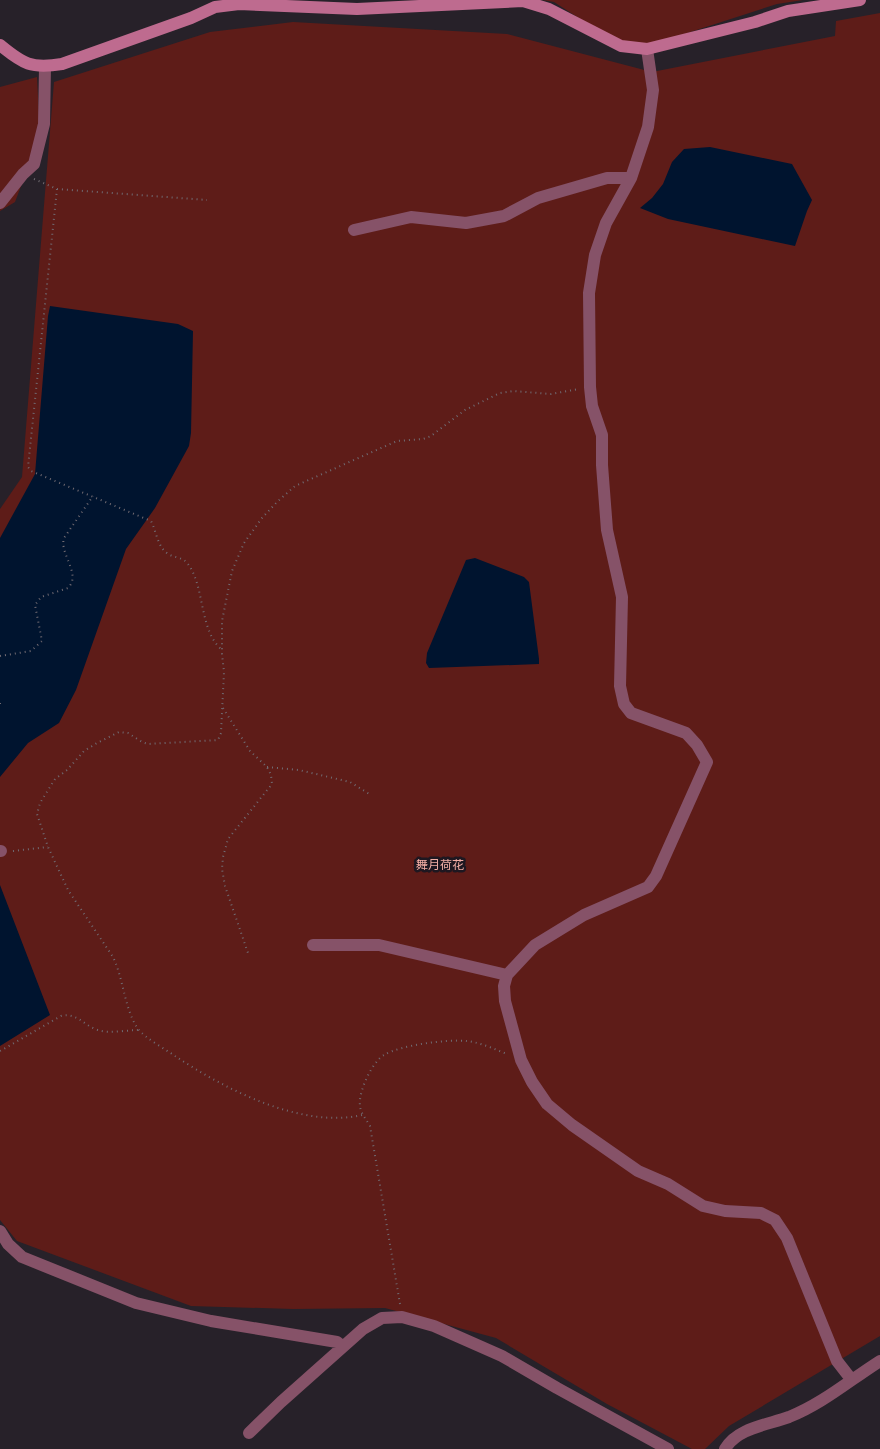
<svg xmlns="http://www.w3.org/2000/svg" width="880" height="1449" font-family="'Source Sans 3','Noto Sans SC',sans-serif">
<rect width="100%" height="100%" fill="#272129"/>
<!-- green -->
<path fill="#5e1c18" d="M543,0H803L777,4L647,46L622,42L588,24L554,2Z
M880,13V1336L729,1426L705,1449H692L607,1404L496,1338L385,1308L293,1309L191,1306L17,1241L0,1220V509L22,477L54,82L210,32L293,22L507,34L652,72L835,36L836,21Z
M37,77L40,136L15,202L0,211V87Z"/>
<!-- water -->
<path fill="#00142f" d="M710,147L792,164L812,200L807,211L795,246L668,219L640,208L652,198L663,184L672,162L684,149Z
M50,306L178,324L193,331L191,433L189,446L155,508L126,549L76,690L59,723L28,743L0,777V538L35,474L48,316Z
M475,558L524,577L529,582L539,659V664L429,668L426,663L427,653L466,560Z
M0,885L50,1015L0,1046Z"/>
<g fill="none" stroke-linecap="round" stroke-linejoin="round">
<!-- path -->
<path stroke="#716b72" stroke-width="2" stroke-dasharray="1 4" stroke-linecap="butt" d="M34,179L57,189L207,200
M57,189L28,467L31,471L151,521C157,533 157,546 168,554C175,558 183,557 188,564C205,587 199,629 221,649
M0,656L31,651L42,641L35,605L41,597L68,588C82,574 59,554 64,538L93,496
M0,703V704
M223,708L250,751L267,767L271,775L272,784L228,839L223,857L222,869L225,886L248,953
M267,767L299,770L350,782L371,795
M13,851L48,847
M0,1051L61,1016C77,1012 84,1026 98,1030C110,1034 126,1030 139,1030
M362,1115C301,1129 225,1089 175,1056C165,1049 145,1038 138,1029C124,1008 124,980 113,957L68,890L48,847L37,814L40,803L55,779L67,770L84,751L97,743L119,732L128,733L142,742L148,744L218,740L221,733L224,672L222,654V621L232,571L244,543L262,518L277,502L295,486L397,441L423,439L431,436L465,410L500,393L513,391L551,394L579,389
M400,1304L370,1126C366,1119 361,1114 360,1106C358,1092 372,1062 384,1055C400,1045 448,1039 467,1041C482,1043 494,1049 507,1054"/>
<!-- street -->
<path stroke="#865268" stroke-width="12" d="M647,49L653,90L648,127L631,178L606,223L595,255L589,293L590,387L592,406L602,435V465L607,530L622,597L620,686L624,704L631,713L686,733L697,745L707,762L656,876L648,887L584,915L535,945L507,975L504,986L505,1001L521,1060L532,1082L547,1104L572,1125L638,1171L668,1184L703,1206L725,1211L761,1213L775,1220L787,1238L837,1361L851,1379
M0,203L23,174L34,164L44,124L45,67
M354,230L411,217L466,223L504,216L538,198L607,178H631
M0,851H1
M313,945H379L507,975
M0,1231L8,1244L22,1257L136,1303L211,1321L337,1342L342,1346
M249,1433L281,1402L363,1329L382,1318L402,1317L434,1326L502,1356L557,1388L668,1449
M725,1449C737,1428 767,1425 789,1417C822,1404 850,1380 880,1361"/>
<!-- secondary -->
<path stroke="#be6b8f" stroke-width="12" d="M0,45C23,64 31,69 62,64L191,18L215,7L239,4L357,9L523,1L549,9L621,46L647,49L755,22L788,11L860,0"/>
</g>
<g text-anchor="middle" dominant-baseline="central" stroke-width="5" stroke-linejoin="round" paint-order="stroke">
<!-- park labels -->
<g font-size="12" fill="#f3aea5" stroke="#1e1720">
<text x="440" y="865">舞月荷花</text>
</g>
</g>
</svg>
